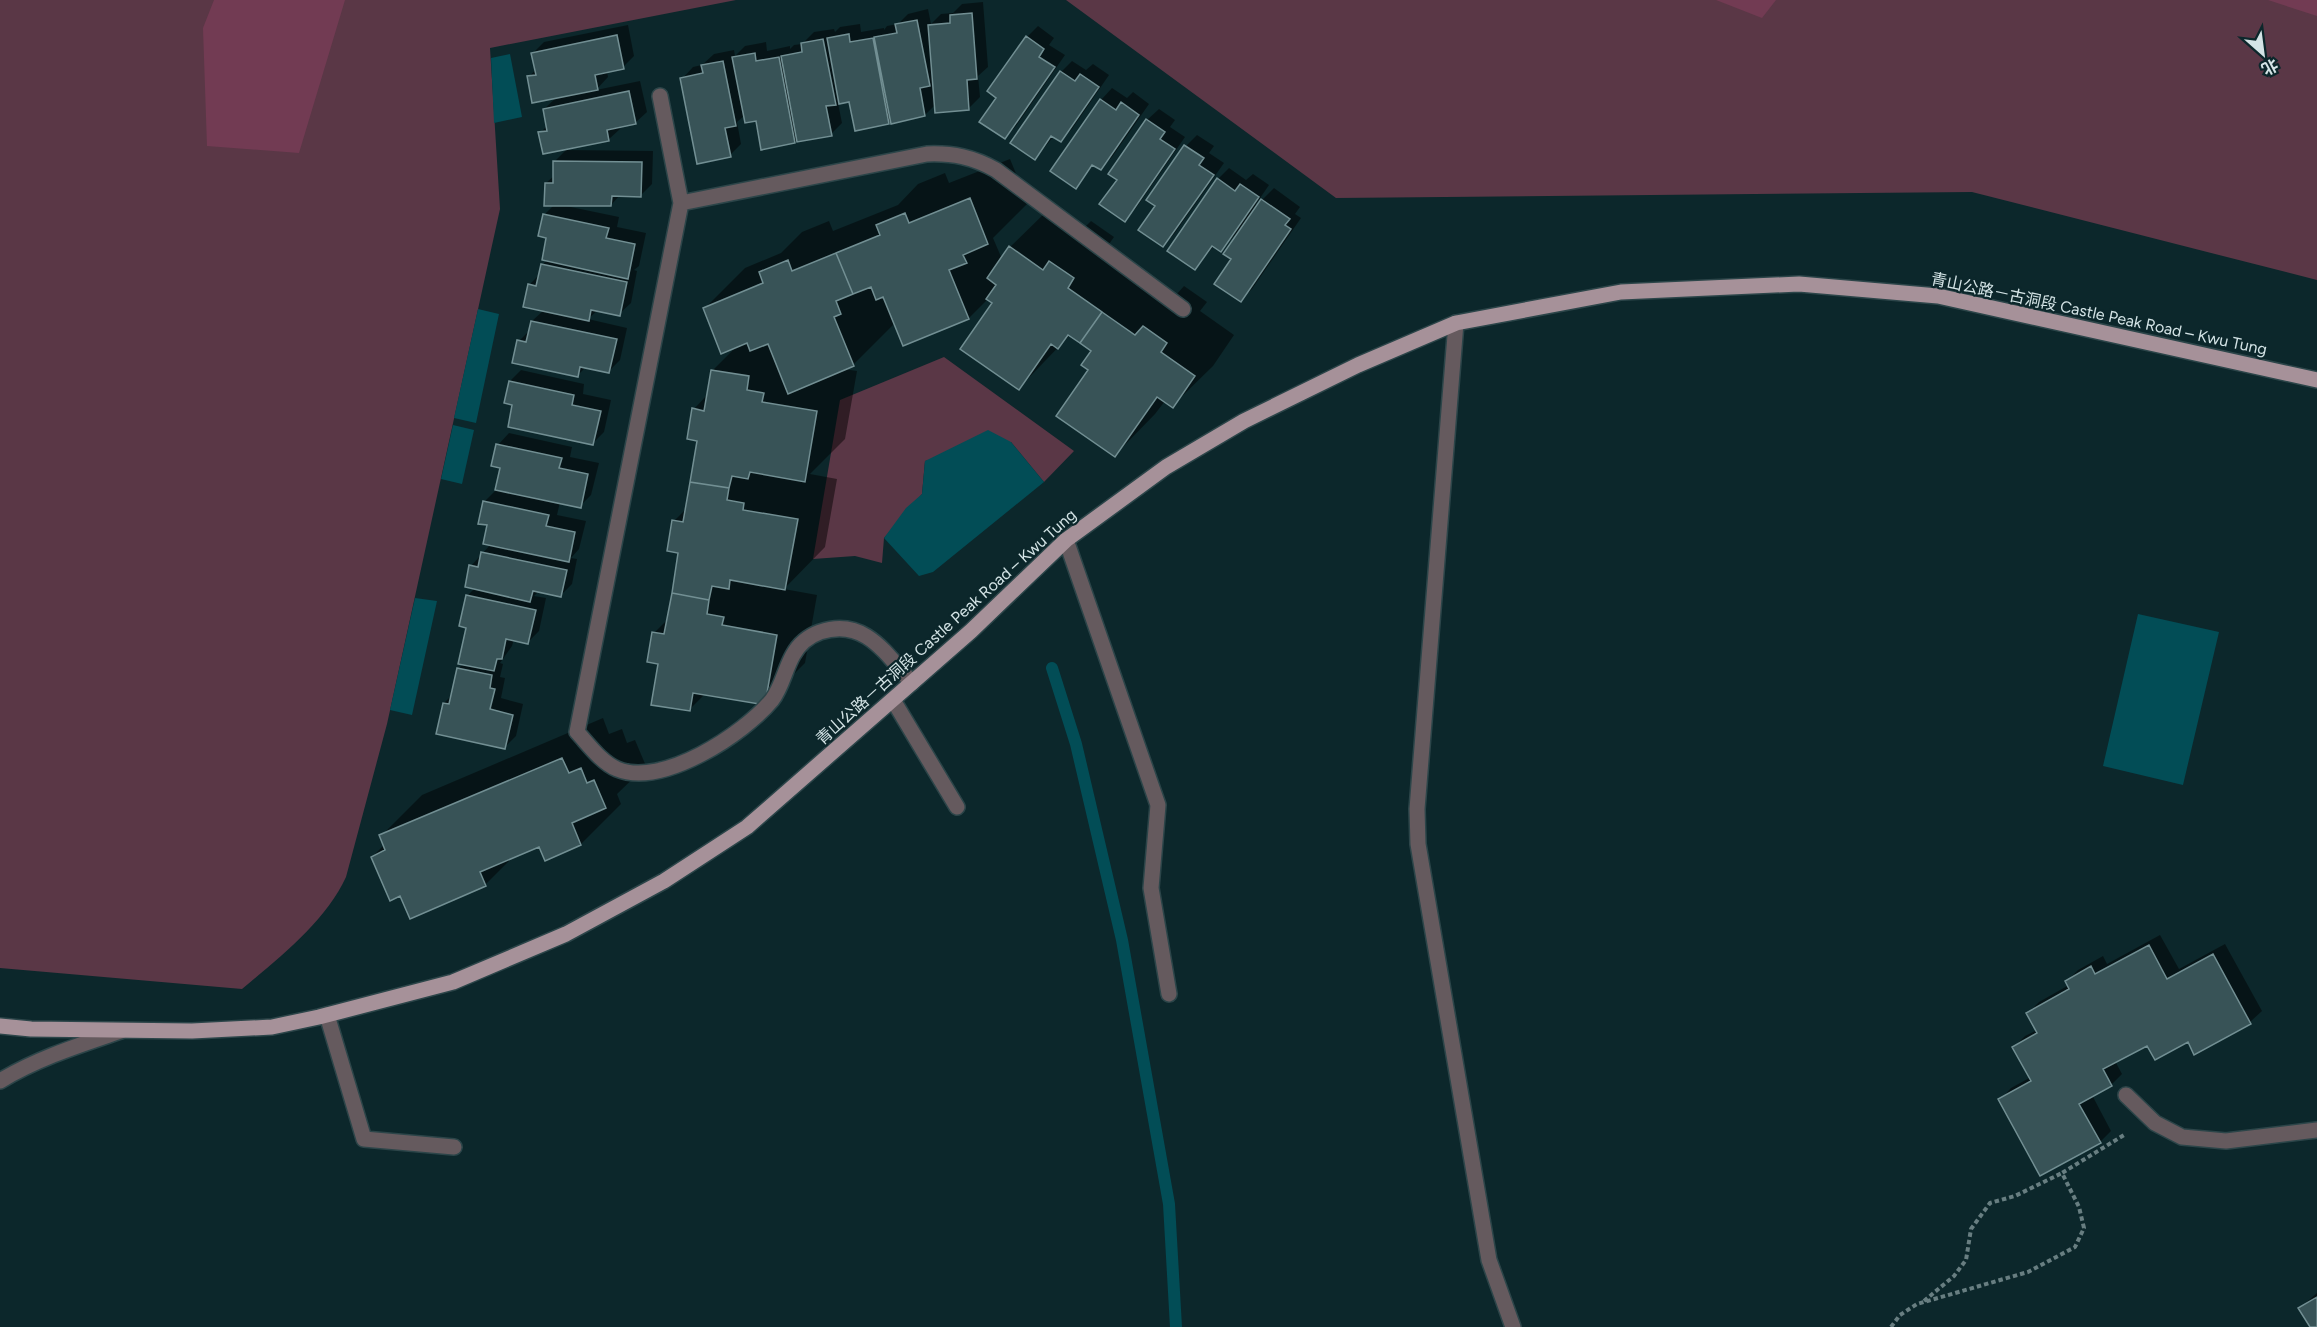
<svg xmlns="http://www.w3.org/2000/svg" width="2317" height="1327" font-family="Figtree,'Noto Sans SC',sans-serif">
<rect width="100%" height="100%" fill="#0c272b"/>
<!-- green -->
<path fill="#5a3746" d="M0,0H736L490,48L500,209L387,724L346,877C326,921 279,958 242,989L0,968Z
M1066,0H2317V280L1972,192L1336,198Z
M944,357L1074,451L1044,482L1011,442L925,461L922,494L884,538L882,563L855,556L813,559L840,400Z"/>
<!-- forest -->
<path fill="#723b53" d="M214,0H345L299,153L207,146L203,28Z
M1716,0H1776L1762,18Z
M2268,0H2317V16Z"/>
<!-- water -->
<path fill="#024d56" d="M510,54L522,117L494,123L491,58Z
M478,309L499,314L476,423L454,418Z
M453,425L474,430L462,484L441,479Z
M988,430L1011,442L1044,482L933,572L919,576L884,538L906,508L922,494L925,461Z
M415,598L437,601L412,715L390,710Z
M2138,614L2219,632L2183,785L2103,766Z"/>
<!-- shadow -->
<path fill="#0007" d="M983,2L988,67L978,76L980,97L969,108L936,104L925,115L892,119L888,123L851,100L838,103L842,123L831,134L798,138L795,142L757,119L745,115L737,122L741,144L730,155L682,79L693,67L702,65L714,54L734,50L735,56L745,46L766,42L767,51L790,46V49L794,45L802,44L814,32L834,29L835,32L840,27L860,24L861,32L884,28V30L887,26L898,24L908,14L928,9L931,24L941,14L953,13L962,4Z
M628,25L634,56L623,67L607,71L608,77L596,90L640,81L647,112L635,123L619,126L620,129L608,140L540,133L548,125L544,109L557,97L529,77L536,69L533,53L544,42Z
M1038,26L1054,38L1049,45L1065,55L1016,126L1005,138L998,97L1027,37Z
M1072,61L1086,70L1093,64L1109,75L1072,129L1060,140L1054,136L1035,159L1061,72Z
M1112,88L1127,98L1133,92L1149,104L1112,157L1101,168L1094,164L1076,187L1101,100Z
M1159,109L1175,120L1170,127L1185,137L1136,208L1125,220L1119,180L1110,174L1147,120Z
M1197,135L1214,146L1209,153L1224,163L1174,234L1163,246L1157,206L1148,200L1186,146Z
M566,150L653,151L652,184L641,195L621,194L611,205L566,206L619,217L617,227L646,233L639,266L634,270L637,271L631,303L619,314L598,310L588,319L627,328L620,360L609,371L586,367L578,375L519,341L530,330L532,321L544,310L529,285L540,274L542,265L547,260L548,237L544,215L555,204L546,183L555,175V161Z
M1010,159L1028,203L993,238L1002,259L1010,247L1051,207L1083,229L1091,221L1114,237L1107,247L1176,295L1184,286L1207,302L1200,311L1234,335L1213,366L1172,406L1165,401L1155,414L1115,455L1090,370L1093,351L1070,335L1019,388L994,303L988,299L969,318L904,344L895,323L853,365L844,369L857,371L845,439L810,474L837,479L825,547L784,589L817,595L805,663L764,704L705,694L689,710L660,663L654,633L669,618L680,551L674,521L687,508L699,440L694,409L708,394L712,371L737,346L705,308L745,268L781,253L802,232L829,221L833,231L898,205L918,184L945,173L949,183Z
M1229,168L1246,180L1253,174L1269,185L1256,204L1257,205L1274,188L1300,207L1295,214L1301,218L1252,289L1240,300L1233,259L1236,234L1220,250L1214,246L1195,268L1218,179Z
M521,370L584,384L583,394L611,400L604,432L593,443L514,404L510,381Z
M509,433L572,447L570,457L599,463L591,495L580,506L560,502L557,515L586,521L579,549L571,558L577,559L572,584L561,595L539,591L534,596L546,598L539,631L528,642L514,639L512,646L500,663L503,664L500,677L505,678L501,698L523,704L516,736L505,747L444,703L453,694L458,669L464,663L468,627L467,596L475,588L471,566L491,544L484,502L496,490L501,467L498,445Z
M603,718L609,734L622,729L627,743L635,740L646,766L617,794L621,804L581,844L540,845L514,856L485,885L401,894L372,857L384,845L381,836L422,795Z
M2160,935L2179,969L2225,944L2262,1011L2250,1022L2195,1053L2189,1040L2148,1044L2115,1061L2122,1074L2111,1085L2092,1095L2111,1131L2100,1142L2000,1100L2011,1088L2031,1077L2014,1047L2025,1036L2037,1030L2028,1013L2039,1002L2069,985L2067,981L2078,970L2103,956L2107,964Z
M2317,1293V1327H2311L2300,1308Z"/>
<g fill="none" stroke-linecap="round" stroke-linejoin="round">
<!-- stream -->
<path stroke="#024d56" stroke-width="12" d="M1052,668L1076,744L1122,940L1169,1204L1176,1327"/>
</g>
<!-- building -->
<path fill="#385357" stroke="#728f93" stroke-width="1.5" d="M972,13L977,79L967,80L969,110L935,113L928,25L950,23V15Z
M917,20L930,86L920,88L925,116L891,124L874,37L897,33L895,24Z
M849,34L850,42L873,38L889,124L855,131L849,102L839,104L827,38Z
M617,35L624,69L595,75L598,90L532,103L527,76L536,75L531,53Z
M1026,36L1044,49L1039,57L1055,67L1005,139L979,122L996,98L987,91Z
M823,39L836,105L826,106L832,136L797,142L781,56L802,52L801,43Z
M755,53L756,61L779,57L795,143L761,150L756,121L745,123L732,57Z
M723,61L736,126L725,128L731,157L697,164L680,78L703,73L701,65Z
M1060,71L1075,81L1080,74L1099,87L1061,142L1051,136L1035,160L1010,143Z
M629,91L636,124L607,130L609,141L543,154L538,132L547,131L543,109Z
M1100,99L1116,110L1121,102L1139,115L1101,170L1092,165L1076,189L1050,171Z
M1146,119L1165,132L1160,139L1175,149L1125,222L1099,204L1117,180L1108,174Z
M1184,145L1204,158L1199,165L1214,175L1163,247L1138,230L1155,206L1146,200Z
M553,161L642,162L641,197L612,196L611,206H544L545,183H553Z
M1217,178L1235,191L1240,184L1259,197L1221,252L1212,246L1195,270L1167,251Z
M970,198L988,244L963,255L967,263L949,270L969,319L903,346L883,297L876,300L871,287L853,294L836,253L880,235L876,225L905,213L909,223Z
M1261,199L1290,219L1285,225L1291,229L1241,302L1214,284L1231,259L1223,254Z
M543,214L609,228L606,238L635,244L628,279L542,260L546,238L538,236Z
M1009,246L1043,270L1049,261L1074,278L1068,288L1102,312L1080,343L1068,335L1058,349L1051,344L1019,390L960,349L992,303L986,299L996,285L987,278Z
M836,253L853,294L836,301L841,314L834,317L854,366L788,394L768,344L750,351L747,343L721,354L703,308L763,283L759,272L788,260L792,271Z
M541,264L627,282L620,316L591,310L589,321L523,307L528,284L536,286Z
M1102,312L1135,335L1143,326L1167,343L1161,352L1195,376L1173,408L1157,397L1115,457L1056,416L1088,370L1081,365L1091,351L1080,343Z
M531,321L617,339L609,373L580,367L578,377L512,363L517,340L526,342Z
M711,370L749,376L747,390L764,393L762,402L817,411L805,482L750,472L748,479L732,476L729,488L690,482L697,441L687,439L692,408L704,411Z
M509,381L574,395L572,405L601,411L593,445L508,427L512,405L504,403Z
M496,444L562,458L559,468L588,474L581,508L495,490L500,468L491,466Z
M690,482L729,488L727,500L744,503L743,510L798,519L785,590L730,580L729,589L712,586L709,600L672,593L678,553L667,551L672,520L683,522Z
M483,501L549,515L546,526L575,532L569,562L483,544L487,525L478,524Z
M481,552L567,570L561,597L533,591L530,602L465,587L469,565L478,567Z
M672,593L709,600L707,614L724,617L722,625L777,635L765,705L693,693L690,711L651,705L658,664L647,662L652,632L664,634Z
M466,595L536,610L528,644L506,639L502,659H497L494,671L458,664L466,628L459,626Z
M457,668L492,675L490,688L495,689L490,709L513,715L505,749L436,734L443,703L449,704Z
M562,758L569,773L581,768L587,783L594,780L606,808L572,823L581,845L545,861L539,847L480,872L486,886L410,919L400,896L390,901L371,857L385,850L379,835Z
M2149,945L2167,979L2213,954L2251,1024L2194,1055L2188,1042L2155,1060L2147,1046L2103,1069L2112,1086L2079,1104L2101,1143L2040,1176L1998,1099L2031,1081L2012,1047L2037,1033L2026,1013L2069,989L2065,981L2091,966L2095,974Z
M2317,1297V1327H2310L2298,1308Z"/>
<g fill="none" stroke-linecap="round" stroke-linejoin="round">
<defs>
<path id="minor" d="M660,96L681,203L577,732C589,745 601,762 617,769C662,788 744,734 772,700C782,687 785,669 793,655C799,644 809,636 820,632C865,617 886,654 912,683
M681,203L927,154C953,153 973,157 996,170L1183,309
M1456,323L1417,809L1418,844L1489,1260L1513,1327
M1066,540L1158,805L1151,888L1169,994
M893,700L957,807
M327,1015L364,1139L454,1147
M0,1081C38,1058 80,1045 121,1031
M2126,1095L2155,1123L2182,1137L2226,1141L2317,1130"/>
<path id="major" d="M0,1026L31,1029L192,1031L272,1027L319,1017L453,982L566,934L664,881L747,827L971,631L1066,540L1166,467L1244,421L1358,365L1456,323L1621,292L1799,284L1938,296L2317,380"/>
</defs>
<!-- minor casing -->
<use href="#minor" stroke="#2c4549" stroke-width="18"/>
<!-- major casing -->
<use href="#major" stroke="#2c4549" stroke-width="18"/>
<!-- path -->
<path stroke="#687e81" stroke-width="4" stroke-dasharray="4.5 3" stroke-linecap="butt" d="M1924,1301L1954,1276L1966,1260L1971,1229L1990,1203L2015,1196L2062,1173
M1891,1327L1900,1315L1917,1304L2028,1272L2075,1247L2084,1228L2079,1207L2062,1173L2124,1135"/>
<!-- minor -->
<use href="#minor" stroke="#655a5e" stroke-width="15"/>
<!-- major -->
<use href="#major" stroke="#a69199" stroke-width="15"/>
</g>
<g text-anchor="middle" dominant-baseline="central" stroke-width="4.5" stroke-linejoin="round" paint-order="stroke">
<!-- street labels -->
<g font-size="16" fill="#d4e4e6" stroke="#0c272b">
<text transform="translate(2099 314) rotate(12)">青山公路－古洞段 Castle Peak Road – Kwu Tung</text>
<text transform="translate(946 627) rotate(-42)">青山公路－古洞段 Castle Peak Road – Kwu Tung</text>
</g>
</g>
<!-- north arrow -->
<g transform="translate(2263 54) rotate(152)" stroke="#0c272b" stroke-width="4.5" paint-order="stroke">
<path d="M0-4.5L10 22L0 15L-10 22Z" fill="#d4e4e6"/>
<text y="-9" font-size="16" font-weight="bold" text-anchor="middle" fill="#d4e4e6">北</text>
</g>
</svg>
